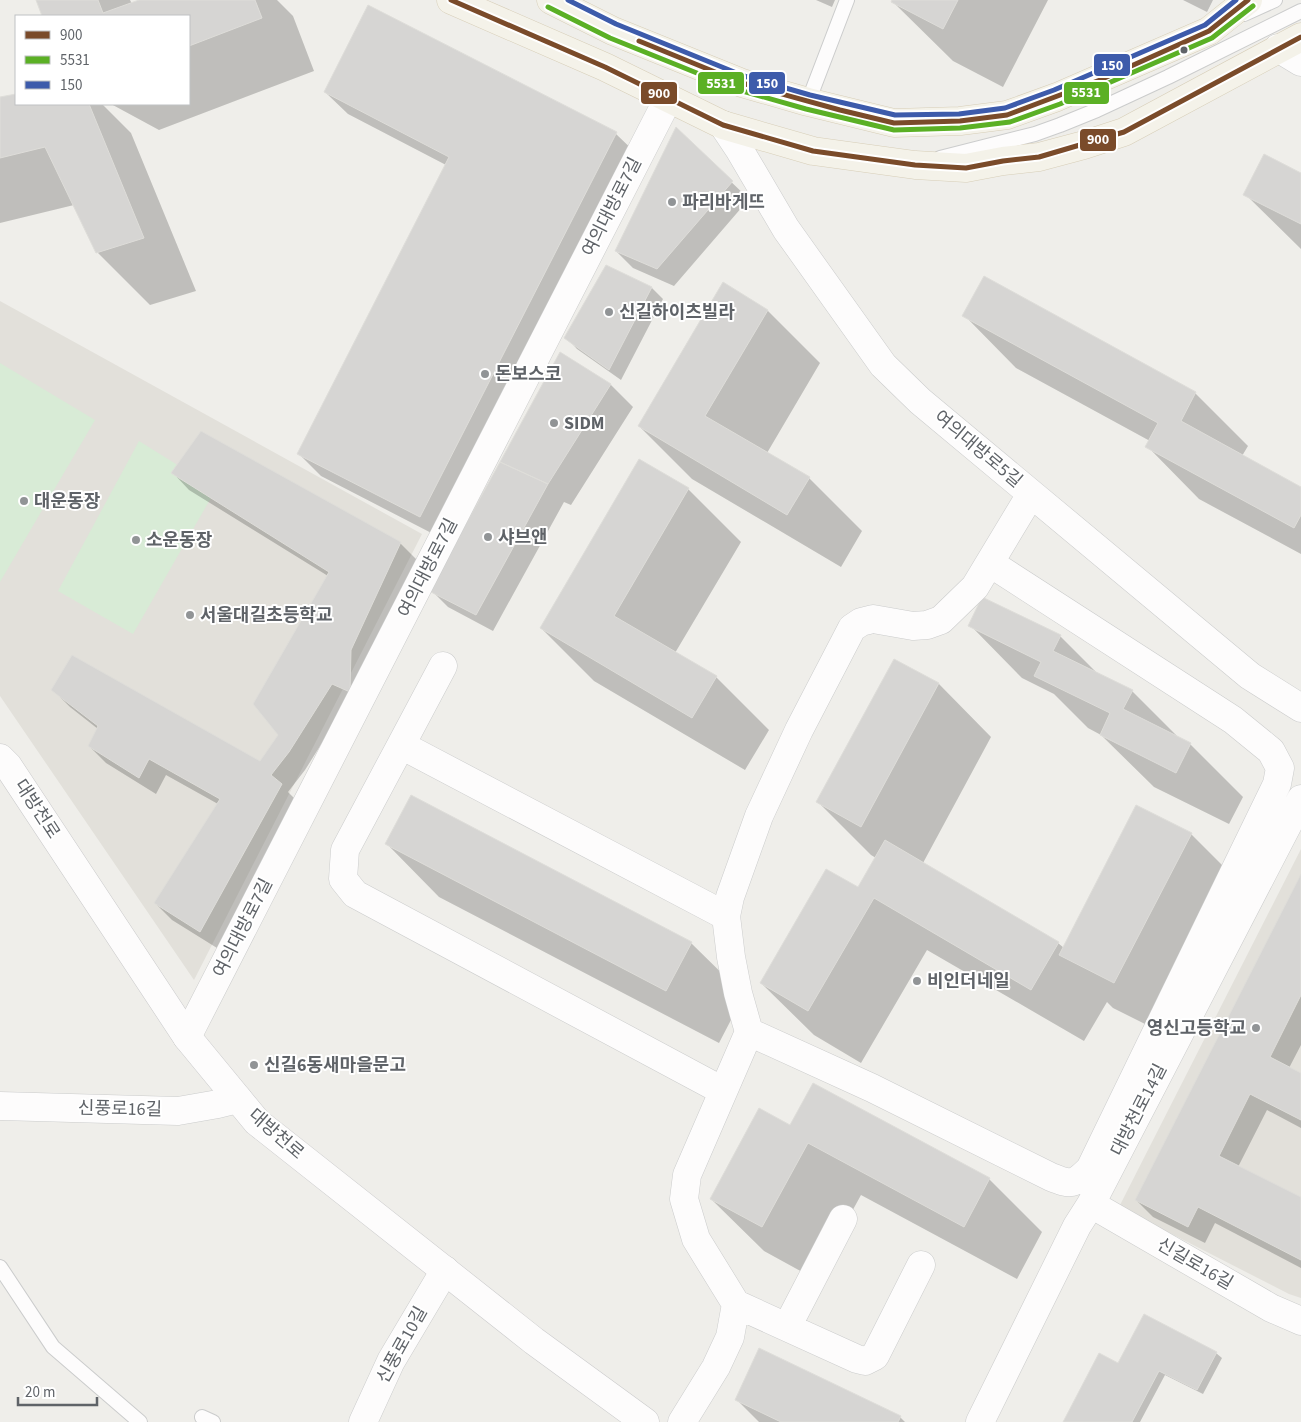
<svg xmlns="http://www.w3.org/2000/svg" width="1301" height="1422" font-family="'Source Sans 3','Noto Sans KR',sans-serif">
<rect width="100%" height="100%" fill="#efeeea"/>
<!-- education -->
<path fill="#e2e0da" d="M0,301L422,534L194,980L0,696Z
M1301,849V1298L1289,1294L1119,1207Z"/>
<!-- green -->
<path fill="#d8ebd6" d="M0,363L95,420L0,582Z
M139,441L216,489L133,634L58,591Z"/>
<!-- shadow -->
<path fill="#0003" d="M37,0H130L132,4L142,0H277L293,16L314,71L159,130L111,104H189V16H43Z
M816,0H835L832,7Z
M894,0H1048L1003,87L953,61L893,2Z
M1183,0H1213L1207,12Z
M369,6L616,134L639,156L443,539L321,476L299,454L446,165L348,114L325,92Z
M16,95V104H102L131,133L196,291L150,305L97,252L74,205L0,223V99Z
M676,129L749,199L674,286L633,268L616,251Z
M1301,174V249L1245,194Z
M652,288L663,299L621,380L577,349L566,337Z
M767,310L820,363L767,453L809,478L862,531L841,567L692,479L639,426Z
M964,315L1195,393L1248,446L1242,456L1301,488V554L1199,499L1147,446L1150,441L1016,368Z
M561,353L611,385L633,407L571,505L564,502L493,631L448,607L431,590Z
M173,473L400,543L417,560L349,700L305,770L288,792L298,802L217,948L172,920L155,903L218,804L166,775L156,794L106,763L89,746L98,729L70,707L53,690L261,763L280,735L328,576L189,490Z
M688,489L741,542L675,653L716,677L769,730L745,770L594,681L541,628Z
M970,625L1060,636L1098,674L1132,691L1180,739L1190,744L1243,797L1229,824L1154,787L1101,735L1088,728L1054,694L1022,678Z
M895,661L939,684L991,737L923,863L1058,943L1064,948L1191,834L1244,887L1167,1035L1113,1008L1107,1002L1084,1041L927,950L861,1063L814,1035L761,983L858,889L876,858L871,855L818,802Z
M387,844L691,943L744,995L719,1043L439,897Z
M1301,877V1045L1289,1068L1301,1074V1128L1267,1110L1238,1167L1301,1199V1268L1215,1223L1205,1243L1153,1217L1136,1200Z
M813,1084L989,1179L1042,1232L1017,1279L861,1195L815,1279L764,1251L711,1199L790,1126Z
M1216,1353L1222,1358L1203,1394L1165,1375L1140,1422H1064L1119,1365Z
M736,1399L900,1417L905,1422H759Z"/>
<!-- building -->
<path fill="#d6d5d3" stroke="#deddd9" d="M36,0H98L103,13L139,0H255L262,18L189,46V16H42Z
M892,0H958L943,29L891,2Z
M368,5L617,132L420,517L297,454L449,157L324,92Z
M16,94V104H89L144,238L96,253L45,147L0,158V97Z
M676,127L733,181L657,269L615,251Z
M1264,154L1301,173V224L1243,195Z
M606,265L652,287L609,370L564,338Z
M984,276L1196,392L1181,421L1301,487V515L1294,528L1145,447L1158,423L962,316Z
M723,282L768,310L705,416L810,477L787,515L638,426Z
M560,352L611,384L548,484L500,462Z
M201,431L401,542L351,650L350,692L332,684L289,752L271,775L282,784L200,932L154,903L220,799L149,759L139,778L88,746L98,726L51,690L72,655L260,761L278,735L253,704L329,572L171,473Z
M639,459L689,488L614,616L717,676L692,718L540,628Z
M500,462L548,484L476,615L429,591Z
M982,597L1061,635L1053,651L1133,690L1123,709L1191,743L1176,773L1100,735L1110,713L1034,676L1041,662L968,626Z
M894,659L939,683L861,827L816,802Z
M411,795L692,942L666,991L385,844Z
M1136,805L1192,833L1114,983L1059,955Z
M885,840L1059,942L1031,990L874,898L808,1011L760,983L826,869L858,887Z
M1301,874V995L1270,1057L1301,1073V1120L1250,1094L1219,1156L1301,1197V1260L1198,1207L1188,1227L1135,1200Z
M813,1083L990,1178L964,1227L808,1143L762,1227L710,1199L759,1108L790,1125Z
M1144,1314L1217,1352L1197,1390L1159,1371L1132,1422H1063L1099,1353L1118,1363Z
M759,1348L901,1416L898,1422H781L735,1400Z"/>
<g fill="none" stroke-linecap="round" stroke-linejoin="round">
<defs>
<path id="lane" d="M1244,14L1275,0
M808,102L847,0
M940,158L1035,134L1060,125L1097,110L1168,77L1301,11
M0,1267L53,1347L140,1422
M202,1417L213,1422"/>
<path id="street" d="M1278,48L1301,62
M723,125L739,149L786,229L883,365L920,401L1250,676L1301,708
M443,666L401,745L726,916
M401,745L345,850L343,879L355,894L723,1091
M749,1032L872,1088L1051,1177C1071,1185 1074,1185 1090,1169L1277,784L1280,768L1271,751L1233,720L990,563
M187,1037L668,99
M0,1106L178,1111L218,1104L238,1099
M1091,1204L1271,1308L1301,1321
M736,1304L857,1359L865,1361L875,1356L921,1265
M787,1327L843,1219
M363,1422L391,1361L445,1270
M682,1422L716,1367L730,1337L736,1304L696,1239L684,1199L687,1175L749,1032L738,993L731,957L726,916L730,897L759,816L799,730L852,628L861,622L873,619L913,626L927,625L941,620L975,587L1031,494
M980,1422L1077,1226L1091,1204L1301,799"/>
<path id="secondary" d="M0,758L8,766L187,1037L257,1122L534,1341L645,1422"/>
<path id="primary" d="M451,0L605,67L723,125L813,151L915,165L966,168L1003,161L1039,157L1084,145L1124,132L1301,37
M551,0L613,31L742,83L808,102L894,123L960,121L1007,115L1057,97L1209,31L1248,0"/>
</defs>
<!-- lane casing -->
<use href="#lane" stroke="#cbcccc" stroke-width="16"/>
<!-- street casing -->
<use href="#street" stroke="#cbcccc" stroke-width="29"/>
<!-- secondary casing -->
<use href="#secondary" stroke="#cacacb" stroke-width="29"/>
<!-- primary casing -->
<use href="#primary" stroke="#d7ceb8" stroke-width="29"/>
<!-- lane -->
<use href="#lane" stroke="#fdfcfc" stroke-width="14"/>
<!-- street -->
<use href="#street" stroke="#fdfcfc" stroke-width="28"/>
<!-- secondary -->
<use href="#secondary" stroke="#fdfcfc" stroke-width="28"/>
<!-- primary -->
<use href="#primary" stroke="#f4f2e9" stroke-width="28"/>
<defs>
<path id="bus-1" d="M451,0L605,67L723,125L813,151L915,165L966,168L1003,161L1039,157L1124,132L1301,37
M639,41L742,83L840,110L894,123L960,121L1007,115L1100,80L1209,31L1248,0"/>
<path id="bus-2" d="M548,7L610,38L739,90L806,109L894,130L960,128L1010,122L1060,104L1212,38L1253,6"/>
<path id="bus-3" d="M568,0L616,24L744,76L810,95L895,115L959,114L1005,108L1054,90L1205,25L1236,0"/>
</defs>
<!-- bus-1 casing -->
<use href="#bus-1" stroke="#fff" stroke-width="9"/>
<!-- bus-2 casing -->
<use href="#bus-2" stroke="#fff" stroke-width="9"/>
<!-- bus-3 casing -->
<use href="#bus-3" stroke="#fff" stroke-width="9"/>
<!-- bus-1 -->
<use href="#bus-1" stroke="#7a4b2a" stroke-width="5"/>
<!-- bus-2 -->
<use href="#bus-2" stroke="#5bb025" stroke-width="5"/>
<!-- bus-3 -->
<use href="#bus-3" stroke="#3d5bab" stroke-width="5"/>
</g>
<!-- markers -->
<circle fill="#5f6368" stroke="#fff" stroke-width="2" cx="1184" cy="50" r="4.5"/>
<g fill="#919496" stroke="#fff" stroke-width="2">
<circle cx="672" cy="202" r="5"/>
<circle cx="609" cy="312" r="5"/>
<circle cx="485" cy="374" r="5"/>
<circle cx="554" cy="423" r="5"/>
<circle cx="24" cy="501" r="5"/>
<circle cx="488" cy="537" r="5"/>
<circle cx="136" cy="540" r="5"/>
<circle cx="190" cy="615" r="5"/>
<circle cx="917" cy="981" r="5"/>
<circle cx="1256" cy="1028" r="5"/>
<circle cx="254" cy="1065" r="5"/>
</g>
<g text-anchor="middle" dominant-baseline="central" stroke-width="4" stroke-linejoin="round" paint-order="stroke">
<!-- poi labels -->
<g font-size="18" font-weight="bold" fill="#5f6368" stroke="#fff" text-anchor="start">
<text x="682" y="202">파리바게뜨</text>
<text x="619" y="312">신길하이츠빌라</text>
<text x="495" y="374">돈보스코</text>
<text x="564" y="423">SIDM</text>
<text x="34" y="501">대운동장</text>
<text x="498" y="537">샤브앤</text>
<text x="146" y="540">소운동장</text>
<text x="200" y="615">서울대길초등학교</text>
<text x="927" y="981">비인더네일</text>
<text x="1246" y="1028" text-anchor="end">영신고등학교</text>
<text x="264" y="1065">신길6동새마을문고</text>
</g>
<!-- street labels -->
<g font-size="18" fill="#5f6368" stroke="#fff">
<text transform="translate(612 207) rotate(-63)">여의대방로7길</text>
<text transform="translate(978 449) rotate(40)">여의대방로5길</text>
<text transform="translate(428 568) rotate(-63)">여의대방로7길</text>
<text transform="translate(37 809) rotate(57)">대방천로</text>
<text transform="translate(243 928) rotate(-63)">여의대방로7길</text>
<text transform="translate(120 1109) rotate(1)">신풍로16길</text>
<text transform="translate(1139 1110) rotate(-63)">대방천로14길</text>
<text transform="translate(276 1134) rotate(41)">대방천로</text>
<text transform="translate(1195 1264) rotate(30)">신길로16길</text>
<text transform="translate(402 1345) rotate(-61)">신풍로10길</text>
</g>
</g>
<g stroke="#fff" stroke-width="2">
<rect x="1093" y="53" width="38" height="24" rx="5" fill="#3d5bab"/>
<rect x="697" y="71" width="48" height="24" rx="5" fill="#5bb025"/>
<rect x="748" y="71" width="38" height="24" rx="5" fill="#3d5bab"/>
<rect x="1063" y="81" width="47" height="24" rx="5" fill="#5bb025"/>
<rect x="640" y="81" width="38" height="24" rx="5" fill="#7a4b2a"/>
<rect x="1079" y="128" width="38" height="24" rx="5" fill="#7a4b2a"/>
</g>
<g font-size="14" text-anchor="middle" font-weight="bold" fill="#fff">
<text x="1112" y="70">150</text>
<text x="721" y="88">5531</text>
<text x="767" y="88">150</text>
<text x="1086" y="97">5531</text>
<text x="659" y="98">900</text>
<text x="1098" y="144">900</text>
</g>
<!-- legend -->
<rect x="15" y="15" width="175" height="90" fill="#ffffff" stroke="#bfc1c3"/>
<rect x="25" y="31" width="25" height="8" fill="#7a4b2a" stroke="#bfc1c3"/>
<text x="60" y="40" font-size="15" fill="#5f6368">900</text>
<rect x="25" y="56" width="25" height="8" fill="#5bb025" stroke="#bfc1c3"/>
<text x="60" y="65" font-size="15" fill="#5f6368">5531</text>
<rect x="25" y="81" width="25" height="8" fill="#3d5bab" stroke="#bfc1c3"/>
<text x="60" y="90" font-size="15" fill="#5f6368">150</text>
<!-- scale -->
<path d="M18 1397v8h79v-8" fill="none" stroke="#5f6368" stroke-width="2.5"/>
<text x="25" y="1397" font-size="15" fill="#5f6368" stroke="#ffffff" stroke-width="4" paint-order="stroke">20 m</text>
</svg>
